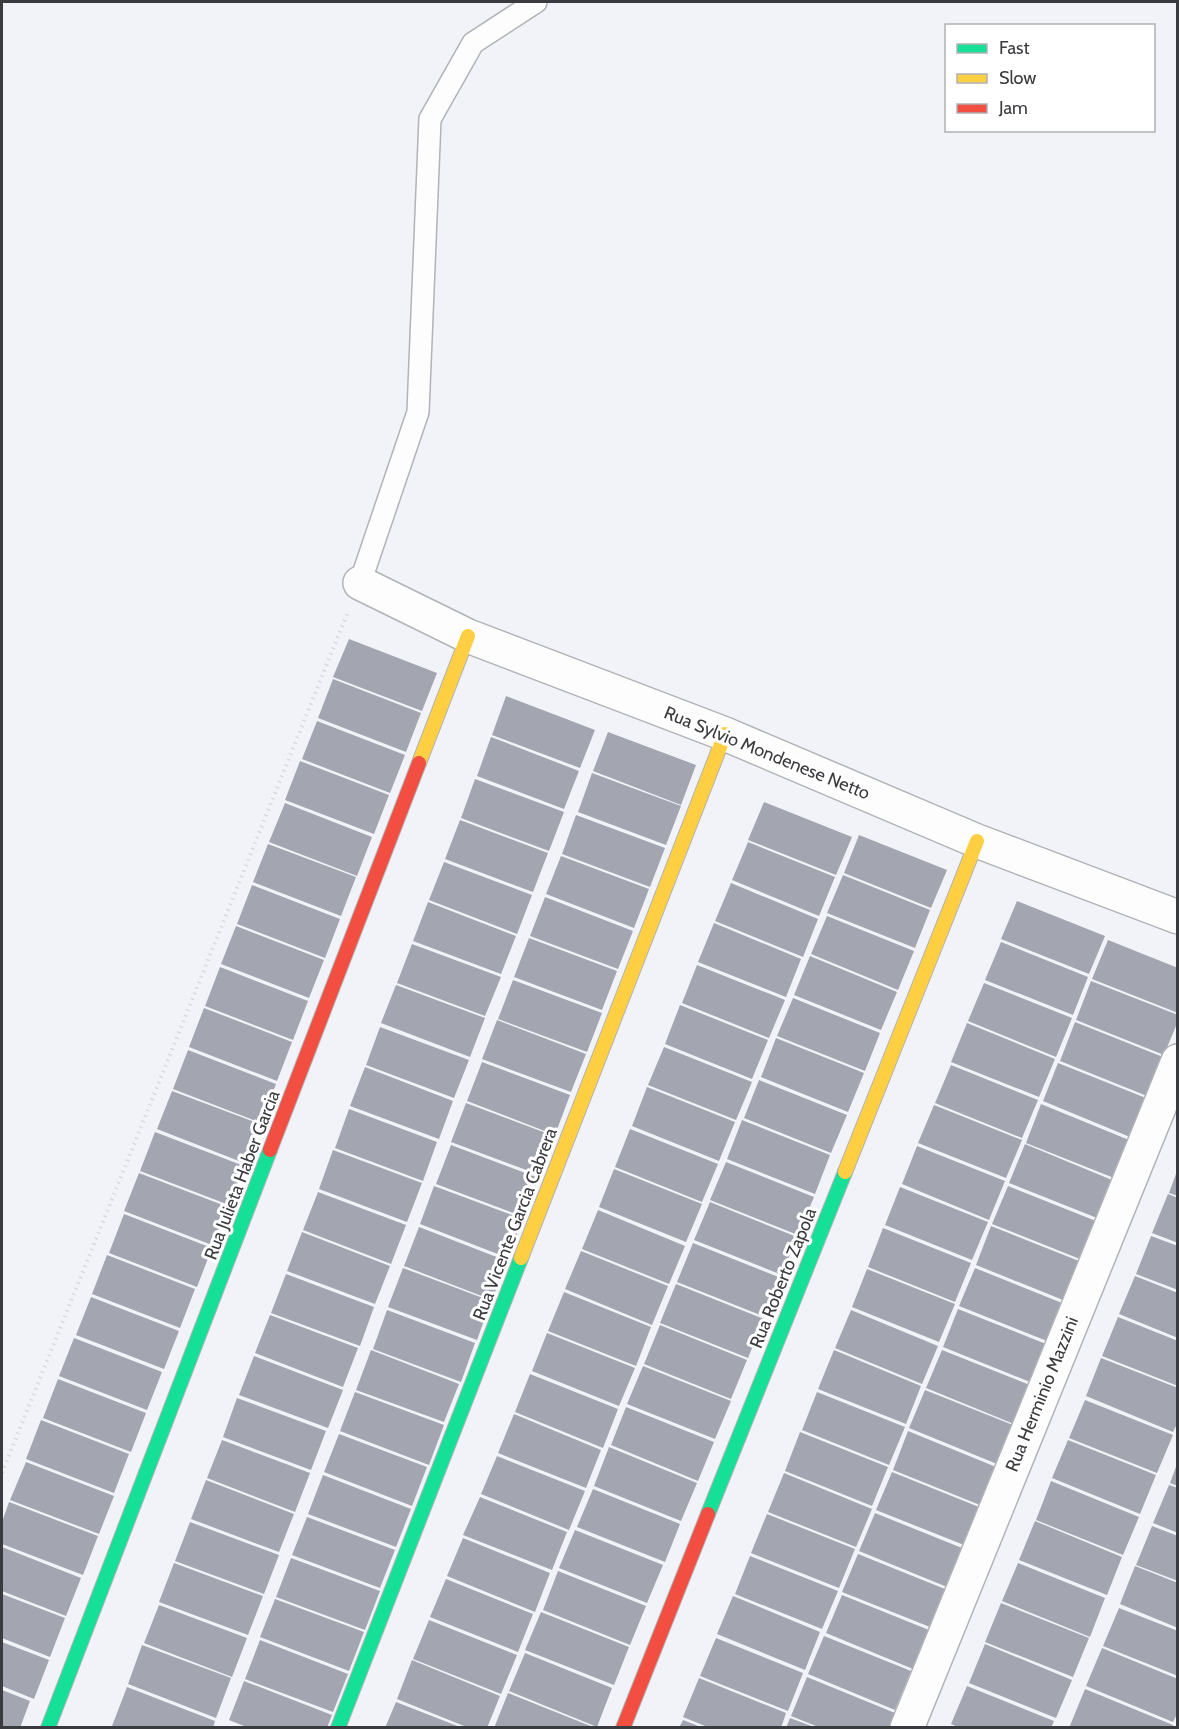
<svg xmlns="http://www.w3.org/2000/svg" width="1179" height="1729" font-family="Cabin,sans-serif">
<rect width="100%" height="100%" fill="#f2f3f9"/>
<!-- building -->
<path fill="#a3a6b1" d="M349,639L437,673L422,711L333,677Z
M333,679L421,713L406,752L318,718Z
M506,696L595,730L580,768L492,735Z
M317,721L405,755L390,793L302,759Z
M608,732L696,765L681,805L593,771Z
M491,737L579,771L564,809L477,776Z
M300,761L389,795L374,834L285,800Z
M592,773L681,806L666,845L578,812Z
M475,779L564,812L549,851L461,818Z
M764,802L852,837L836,875L748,840Z
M285,803L372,837L357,876L269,842Z
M576,815L665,848L650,887L562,854Z
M460,820L548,853L533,892L445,859Z
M859,835L947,870L931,908L844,873Z
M748,842L835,877L819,916L732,880Z
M268,844L356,877L341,916L253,882Z
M561,856L649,889L634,928L546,894Z
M444,862L532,895L517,934L429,900Z
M843,875L930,910L915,948L827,913Z
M731,883L818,919L803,957L715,921Z
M252,885L340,919L325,958L237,924Z
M545,897L633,931L618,969L530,936Z
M1017,901L1105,936L1089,974L1001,939Z
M428,902L516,936L501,974L413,941Z
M827,916L914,951L898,990L811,954Z
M714,923L801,959L786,997L698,962Z
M236,926L324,960L309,998L221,964Z
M529,938L617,971L602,1010L514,977Z
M1108,940L1178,968V1013L1092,979Z
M1001,942L1088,977L1073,1015L985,980Z
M412,944L501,977L485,1016L397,983Z
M810,956L897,992L881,1030L794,995Z
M697,965L785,1000L769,1038L682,1003Z
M220,967L308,1001L293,1040L205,1006Z
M513,980L602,1013L587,1052L498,1019Z
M1091,981L1178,1015V1021L1164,1055L1076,1020Z
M984,983L1072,1018L1056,1057L968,1021Z
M396,985L485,1018L470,1057L381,1023Z
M793,998L880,1033L865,1071L777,1036Z
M680,1005L768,1040L752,1079L665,1044Z
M204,1008L292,1042L277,1081L189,1047Z
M497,1020L586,1054L571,1092L482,1059Z
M1075,1022L1163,1057L1147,1096L1060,1061Z
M967,1023L1055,1059L1039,1097L951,1062Z
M380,1027L469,1060L454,1098L366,1065Z
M776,1038L864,1073L848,1112L761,1077Z
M664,1047L752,1082L736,1120L648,1085Z
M188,1050L276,1084L261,1123L173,1089Z
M482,1062L570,1095L555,1135L467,1101Z
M1058,1063L1146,1098L1130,1137L1043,1101Z
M951,1065L1038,1100L1022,1138L935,1103Z
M365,1067L453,1101L439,1139L350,1106Z
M759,1080L847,1115L831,1153L744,1118Z
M647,1087L735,1122L719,1161L632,1126Z
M172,1091L260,1124L244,1163L157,1129Z
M466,1103L554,1136L540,1175L451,1142Z
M1041,1104L1129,1140L1114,1178L1026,1143Z
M934,1105L1022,1140L1006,1178L918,1143Z
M349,1109L437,1142L423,1181L335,1148Z
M742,1120L830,1155L815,1194L727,1159Z
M630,1129L718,1164L702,1202L615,1167Z
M155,1132L244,1166L229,1205L140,1171Z
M1025,1144L1112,1180L1097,1218L1009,1183Z
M451,1145L539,1178L524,1217L436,1184Z
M917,1146L1005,1181L989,1220L902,1184Z
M333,1150L422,1183L407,1222L319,1189Z
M726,1162L814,1197L798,1235L710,1200Z
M614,1169L702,1204L686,1242L599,1207Z
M1177,1171H1178V1196L1169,1193Z
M139,1173L228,1207L212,1245L124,1211Z
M434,1186L523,1219L508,1258L420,1224Z
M1008,1186L1096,1221L1080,1259L992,1224Z
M900,1187L988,1222L972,1260L885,1225Z
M318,1192L406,1225L391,1264L303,1230Z
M1168,1194L1178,1198V1243L1152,1233Z
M710,1202L797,1237L782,1275L694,1240Z
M598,1210L685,1246L669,1284L582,1249Z
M124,1214L212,1248L197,1287L109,1253Z
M991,1226L1079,1261L1063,1300L976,1265Z
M419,1227L507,1261L492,1300L404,1266Z
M883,1228L971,1263L955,1302L868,1267Z
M302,1232L390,1266L375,1304L287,1271Z
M1151,1236L1178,1246V1290L1136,1274Z
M693,1243L781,1278L765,1317L677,1282Z
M581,1251L668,1286L652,1325L565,1289Z
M107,1255L195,1289L180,1328L92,1294Z
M403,1268L491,1301L477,1340L388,1307Z
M975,1268L1062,1303L1047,1341L959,1306Z
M867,1269L955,1304L939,1342L852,1307Z
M286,1274L374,1307L360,1346L271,1313Z
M1135,1276L1178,1293V1338L1119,1314Z
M676,1284L764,1319L748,1358L660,1323Z
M564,1292L651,1327L636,1366L548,1331Z
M91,1297L179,1331L164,1369L76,1335Z
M958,1309L1046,1344L1030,1382L943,1347Z
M387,1310L475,1343L461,1382L373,1349Z
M851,1310L938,1346L922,1384L835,1348Z
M270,1315L358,1348L343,1387L255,1353Z
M1118,1317L1178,1341V1386L1102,1356Z
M660,1325L747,1360L731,1399L644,1364Z
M547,1333L635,1368L619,1406L532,1371Z
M74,1338L162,1372L147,1410L59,1376Z
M371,1350L459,1384L444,1422L356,1390Z
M834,1350L921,1386L906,1424L818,1389Z
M942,1350L1030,1385L1014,1424L926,1388Z
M254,1356L343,1390L328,1428L239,1395Z
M1101,1358L1178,1388V1422L1173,1432L1086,1396Z
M643,1366L731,1401L715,1439L627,1404Z
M530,1374L618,1409L603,1448L515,1412Z
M58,1379L146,1413L131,1452L43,1418Z
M925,1390L1013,1425L997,1464L909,1428Z
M355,1392L444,1425L429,1465L340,1431Z
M817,1392L905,1427L889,1465L802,1430Z
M237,1398L326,1431L311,1470L223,1437Z
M1085,1400L1173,1435L1157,1473L1069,1438Z
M626,1407L714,1442L698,1481L611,1445Z
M514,1414L601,1450L586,1488L498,1453Z
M41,1420L129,1454L114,1493L26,1459Z
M908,1431L996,1467L980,1505L893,1470Z
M800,1432L888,1467L872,1506L785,1471Z
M339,1434L427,1467L412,1506L324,1472Z
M222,1440L310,1473L295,1512L207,1478Z
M1068,1440L1156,1475L1140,1514L1052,1478Z
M609,1447L697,1483L681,1521L594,1486Z
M497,1456L585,1491L569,1530L481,1494Z
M26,1462L114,1496L99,1534L10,1500Z
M1177,1464H1178V1486L1170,1483Z
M892,1472L979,1507L964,1545L876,1510Z
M784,1473L872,1509L856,1547L768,1512Z
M323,1475L411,1509L396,1547L308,1514Z
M206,1480L294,1514L279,1552L191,1519Z
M1051,1481L1139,1517L1123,1555L1036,1520Z
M1169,1485L1178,1488V1533L1153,1523Z
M593,1489L680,1524L665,1562L577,1527Z
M480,1497L567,1532L552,1570L463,1535Z
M9,1502L98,1536L83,1575L2,1544V1522Z
M875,1513L962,1548L947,1587L859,1551Z
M767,1514L855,1549L839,1588L751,1553Z
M307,1517L395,1550L380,1588L292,1555Z
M1035,1521L1122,1557L1107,1595L1019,1560Z
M190,1522L279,1555L264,1594L175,1561Z
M1152,1526L1178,1536V1581L1136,1565Z
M575,1530L663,1565L647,1603L559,1568Z
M463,1538L550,1573L535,1612L447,1576Z
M2,1547L81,1578L66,1616L2,1591Z
M858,1554L945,1589L930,1627L842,1592Z
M750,1556L838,1591L822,1629L735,1594Z
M291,1558L380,1591L365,1630L276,1597Z
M174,1563L263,1596L248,1635L159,1602Z
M1018,1563L1105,1598L1090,1637L1002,1601Z
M1135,1566L1178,1583V1628L1120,1604Z
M558,1571L646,1606L630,1645L543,1610Z
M446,1579L533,1614L518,1652L430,1617Z
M2,1594L65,1618L50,1657L2,1638Z
M842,1595L929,1630L913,1669L826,1633Z
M733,1596L820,1632L805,1670L717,1634Z
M275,1599L364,1632L349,1671L260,1637Z
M1001,1603L1089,1638L1073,1677L985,1642Z
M159,1605L247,1638L232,1677L144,1643Z
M1119,1608L1178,1631V1676L1103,1646Z
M541,1612L629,1647L614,1685L525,1650Z
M429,1620L517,1655L501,1694L413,1659Z
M824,1636L911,1671L895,1710L808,1674Z
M716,1638L803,1673L788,1711L700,1676Z
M260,1640L348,1674L333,1712L245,1679Z
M2,1642L49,1660L34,1699L2,1686Z
M985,1644L1072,1680L1056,1718L969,1683Z
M142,1645L231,1678L216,1718L128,1684Z
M1102,1648L1178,1679V1712L1173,1722L1086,1686Z
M525,1653L612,1688L597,1727L509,1691Z
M412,1660L500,1696L487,1728H469L397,1699Z
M807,1677L895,1713L889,1728H821L791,1716Z
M699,1678L786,1713L781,1728H710L683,1717Z
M244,1681L332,1715L327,1728H249L229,1720Z
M967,1686L1054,1721L1051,1728H960L951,1724Z
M127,1687L215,1721L213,1728H116L112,1726Z
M1085,1689L1173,1725L1172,1728H1069Z
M2,1690L30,1701L20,1728H2Z
M508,1693L593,1727V1728H494Z
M396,1702L460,1727V1728H385Z
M790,1718L814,1727V1728H786Z
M683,1720L701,1727V1728H679Z"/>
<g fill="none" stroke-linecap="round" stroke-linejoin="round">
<defs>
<path id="lane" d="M360,583L418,412L430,119L473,43L536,2"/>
<path id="street" d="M360,583L468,636L725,734L977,841L1178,917
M907,1728L1178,1061"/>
<path id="fast" d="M708,1514L845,1172
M48,1728L270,1150
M338,1728L521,1258"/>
<path id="slow" d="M419,763L468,636
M845,1172L977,841
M521,1258L725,734"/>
<path id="jam" d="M270,1150L419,763
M623,1728L708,1514"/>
</defs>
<!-- lane casing -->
<use href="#lane" stroke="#b2b3b6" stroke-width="24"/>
<!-- street casing -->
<use href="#street" stroke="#b2b3b6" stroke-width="36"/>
<!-- fast casing -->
<use href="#fast" stroke="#b2b3b6" stroke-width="16"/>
<!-- slow casing -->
<use href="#slow" stroke="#b2b3b6" stroke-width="16"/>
<!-- jam casing -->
<use href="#jam" stroke="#b2b3b6" stroke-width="16"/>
<!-- path -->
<path stroke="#d8dadb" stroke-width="4" stroke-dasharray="1.5 4.5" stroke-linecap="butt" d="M2,1473L347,614"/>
<!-- lane -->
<use href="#lane" stroke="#fdfdfe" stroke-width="21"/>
<!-- street -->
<use href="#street" stroke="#fdfdfe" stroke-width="33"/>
<!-- fast -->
<use href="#fast" stroke="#16e098" stroke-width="14"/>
<!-- slow -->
<use href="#slow" stroke="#ffcf43" stroke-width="14"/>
<!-- jam -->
<use href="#jam" stroke="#f24e42" stroke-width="14"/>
</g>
<g text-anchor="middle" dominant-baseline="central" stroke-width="6" stroke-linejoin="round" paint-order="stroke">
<!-- street labels -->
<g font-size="18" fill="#3a3b3f" stroke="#fff">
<text transform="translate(767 753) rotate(22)">Rua Sylvio Mondenese Netto</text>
<text transform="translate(242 1175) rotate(-69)">Rua Julieta Haber Garcia</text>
<text transform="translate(515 1224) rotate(-69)">Rua Vicente Garcia Cabrera</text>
<text transform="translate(783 1278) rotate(-68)">Rua Roberto Zapola</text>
<text transform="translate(1042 1394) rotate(-68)">Rua Herminio Mazzini</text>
</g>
</g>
<!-- border -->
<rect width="1179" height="1729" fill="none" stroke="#3a3b3f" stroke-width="6"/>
<!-- legend -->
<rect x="945" y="24" width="210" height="108" fill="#ffffff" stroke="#b0b1b2" stroke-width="1.5"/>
<rect x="957" y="44" width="30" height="9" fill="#16e098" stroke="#b0b1b2" stroke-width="1.5"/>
<text x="999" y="54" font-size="18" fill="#3a3b3f">Fast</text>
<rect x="957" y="74" width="30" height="9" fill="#ffcf43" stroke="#b0b1b2" stroke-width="1.5"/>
<text x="999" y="84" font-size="18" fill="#3a3b3f">Slow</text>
<rect x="957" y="104" width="30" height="9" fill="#f24e42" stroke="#b0b1b2" stroke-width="1.5"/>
<text x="999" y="114" font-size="18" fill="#3a3b3f">Jam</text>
</svg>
